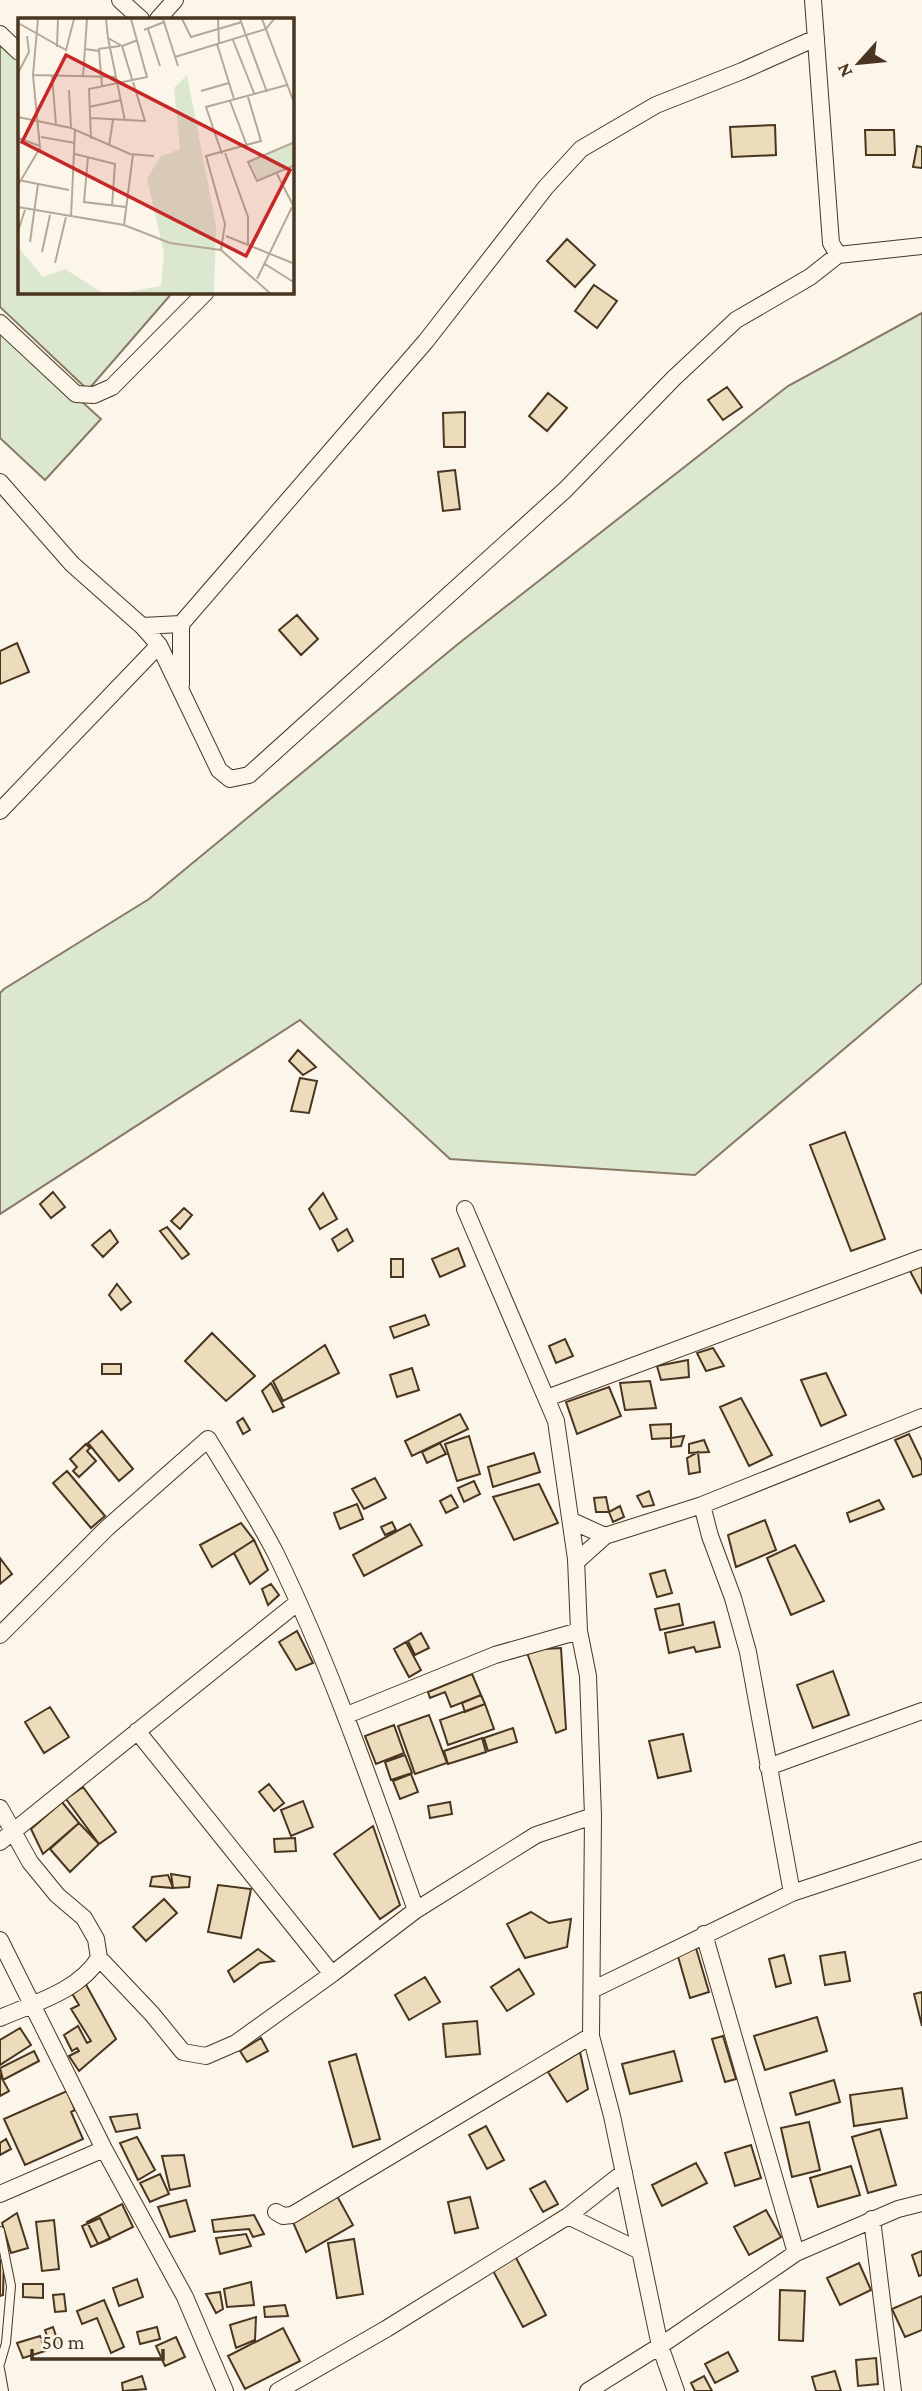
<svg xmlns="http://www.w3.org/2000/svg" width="922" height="2391" font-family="'Crimson Pro',serif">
<rect width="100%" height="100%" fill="#fbf6e9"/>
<!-- green -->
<path fill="#dce7d0" stroke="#887966" stroke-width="2" d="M0,43L19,59V292H173L88,390L0,307Z
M922,313V983L695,1175L450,1159L300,1020L0,1214V993L4,989L149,899L458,644L788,386Z
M0,327L101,419L45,480L0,438Z"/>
<!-- building -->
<path fill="#ecdcbc" stroke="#4a3520" stroke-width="2" d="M775,125L776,155L732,157L730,127Z
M865,130H894L895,155H866Z
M917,146L922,147V168L913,167Z
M567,239L595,265L575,287L547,261Z
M594,285L617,301L597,328L575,311Z
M727,387L742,407L723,420L708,400Z
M548,393L567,408L547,431L529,416Z
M465,412V447H444L443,413Z
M455,470L460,509L443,511L438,472Z
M297,615L318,639L301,655L279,630Z
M17,643L29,672L0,684V651Z
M298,1050L316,1067L303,1075L289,1061Z
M300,1078L317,1081L309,1113L291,1111Z
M845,1132L885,1239L851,1251L810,1145Z
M53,1192L65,1207L51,1218L40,1204Z
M323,1193L337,1219L320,1229L309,1209Z
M184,1208L192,1215L180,1229L171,1221Z
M167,1227L189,1254L182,1259L160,1231Z
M347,1229L353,1241L338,1251L332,1239Z
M110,1230L118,1242L103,1257L92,1245Z
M458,1248L465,1266L440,1277L432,1259Z
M391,1259H403V1277H391Z
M922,1266V1294L910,1271Z
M117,1284L131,1302L121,1310L109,1295Z
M425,1315L429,1325L394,1338L390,1327Z
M212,1333L255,1376L226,1401L185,1361Z
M565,1339L573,1356L556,1363L549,1346Z
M325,1345L339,1373L283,1401L273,1381Z
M713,1348L724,1366L706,1371L697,1353Z
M688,1360L689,1377L661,1380L657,1366Z
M102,1364H121V1374H102Z
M412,1368L419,1390L397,1397L390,1375Z
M826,1373L846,1415L821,1426L801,1380Z
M650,1381L656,1408L625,1410L620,1383Z
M271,1383L284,1407L273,1412L262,1391Z
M609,1387L621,1416L577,1434L566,1402Z
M741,1398L772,1455L749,1466L720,1407Z
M460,1414L468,1429L412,1456L405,1441Z
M243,1418L250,1430L243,1434L237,1422Z
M671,1424V1438L652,1439L650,1425Z
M102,1431L133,1469L119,1481L88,1443Z
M909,1434L922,1461V1474L913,1477L895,1440Z
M469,1436L480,1474L457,1481L445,1444Z
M684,1436L681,1446L671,1447V1438Z
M704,1440L709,1452L689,1453V1444Z
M440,1443L446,1454L427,1463L422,1452Z
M86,1444L90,1448L87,1451L96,1461L79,1477L73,1471L77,1467L70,1459Z
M698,1452L700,1472L689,1474L687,1458Z
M534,1453L540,1472L493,1487L488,1467Z
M67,1471L105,1516L91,1528L53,1483Z
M375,1478L386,1498L364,1509L352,1489Z
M474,1481L480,1494L464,1502L458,1488Z
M539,1484L558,1523L514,1540L493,1497Z
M649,1491L654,1505L643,1507L637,1496Z
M451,1495L458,1507L446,1513L440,1501Z
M606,1497L609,1512H596L594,1498Z
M879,1500L884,1509L850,1522L847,1513Z
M357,1504L363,1519L340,1529L334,1513Z
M620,1506L624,1517L613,1522L609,1512Z
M765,1520L776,1550L736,1567L728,1535Z
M392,1522L396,1530L385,1535L381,1527Z
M241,1523L254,1540L212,1567L200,1545Z
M410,1524L422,1545L364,1576L353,1555Z
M254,1540L268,1570L250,1584L234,1553Z
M795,1545L824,1601L791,1615L767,1558Z
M0,1558L12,1574L0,1584Z
M665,1570L672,1593L657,1597L650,1574Z
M271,1584L279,1595L268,1605L262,1589Z
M679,1604L683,1625L660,1630L655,1609Z
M714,1622L720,1647L696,1652L694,1647L669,1653L665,1633Z
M297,1631L313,1663L296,1670L279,1642Z
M421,1633L429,1648L415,1655L408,1641Z
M406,1642L421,1670L409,1677L394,1649Z
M561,1648L566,1729L556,1733L526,1650Z
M833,1671L849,1715L813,1728L797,1685Z
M472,1674L481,1695L451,1707L445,1692L430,1698L428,1692Z
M481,1695L485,1704L465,1712L462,1703Z
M485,1704L494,1729L448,1745L440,1720Z
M50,1707L69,1737L44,1753L25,1722Z
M429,1715L447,1763L415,1774L398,1726Z
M394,1725L404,1753L376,1764L365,1736Z
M513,1728L517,1742L488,1751L484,1738Z
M683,1734L691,1771L658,1778L649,1741Z
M482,1738L486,1752L448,1764L444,1751Z
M405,1755L412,1773L391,1780L385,1762Z
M411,1774L418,1792L400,1799L393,1781Z
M269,1784L284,1803L274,1811L259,1792Z
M83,1787L116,1832L99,1844L66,1799Z
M303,1801L313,1827L291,1836L281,1810Z
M62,1802L79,1823L43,1854L31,1829Z
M450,1802L452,1814L430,1818L428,1806Z
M79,1823L99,1844L70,1872L50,1849Z
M373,1826L400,1905L380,1919L334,1854Z
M295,1838L296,1851L275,1852L274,1839Z
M171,1874L190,1877L189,1887L173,1888Z
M168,1875L173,1888L150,1886L152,1877Z
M218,1885L251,1889L241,1938L208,1932Z
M164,1899L177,1913L146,1941L133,1927Z
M531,1912L549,1923L571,1919L567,1947L525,1958L507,1924Z
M696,1948L709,1992L690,1998L677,1953Z
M258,1949L274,1961L260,1963L234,1982L228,1971Z
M845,1952L850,1981L825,1985L820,1956Z
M784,1955L791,1983L776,1987L769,1959Z
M519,1969L534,1994L507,2011L491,1987Z
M425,1977L440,2002L409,2020L395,1995Z
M84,1981L116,2039L79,2071L69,2056L79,2051L77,2048L72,2051L64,2035L78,2026L87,2043L91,2041L71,2009L79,2005L70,1990Z
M922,1992V2026L914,1994Z
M817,2017L827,2051L765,2070L754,2036Z
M477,2021L480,2054L446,2057L443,2024Z
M20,2028L31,2045L0,2065V2040Z
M723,2036L736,2079L725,2082L712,2039Z
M261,2038L268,2051L247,2062L240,2051Z
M34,2051L39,2061L3,2080L0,2068Z
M674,2051L682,2081L630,2094L622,2064Z
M580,2052L588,2089L567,2102L548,2072Z
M356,2054L380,2139L353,2147L329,2062Z
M0,2075L9,2091L0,2096Z
M834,2080L840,2102L796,2115L790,2093Z
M902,2088L907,2118L854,2126L850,2095Z
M67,2091L75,2110L71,2112L83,2139L25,2165L4,2119Z
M137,2114L140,2128L116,2132L110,2117Z
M809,2122L820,2170L792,2177L781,2128Z
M486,2126L504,2160L487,2169L469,2135Z
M880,2129L896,2185L868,2193L852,2137Z
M137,2137L155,2170L138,2180L120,2143Z
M6,2139L11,2149L0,2155V2143Z
M751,2145L761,2178L735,2186L725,2153Z
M184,2155L190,2186L170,2190L162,2156Z
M696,2163L707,2183L662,2206L652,2185Z
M851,2166L860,2195L818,2207L810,2178Z
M160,2174L169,2194L150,2202L140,2183Z
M545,2181L558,2204L543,2212L530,2189Z
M337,2196L353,2225L306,2252L292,2220Z
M470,2197L478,2228L455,2233L448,2202Z
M186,2200L195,2231L170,2237L158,2207Z
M122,2204L133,2227L98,2244L87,2222Z
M766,2210L781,2237L749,2255L734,2227Z
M17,2213L28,2248L11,2253L2,2223Z
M254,2215L264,2234L253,2237L249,2229L214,2232L212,2220Z
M100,2218L110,2239L91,2247L82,2226Z
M54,2220L59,2269L42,2271L36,2222Z
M246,2234L251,2246L220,2254L216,2238Z
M354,2239L363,2294L337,2298L328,2243Z
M922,2251V2275L919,2276L912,2255Z
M514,2254L546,2315L523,2327L491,2267Z
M0,2260H4L3,2295L0,2296Z
M859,2263L871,2290L840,2305L827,2278Z
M137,2279L143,2297L119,2306L113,2288Z
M251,2282L254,2305L227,2307L224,2289Z
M23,2284H43V2298L23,2297Z
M780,2290L805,2291L803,2341L779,2340Z
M220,2292L223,2309L216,2313L206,2294Z
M64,2294L66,2311L55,2312L53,2295Z
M922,2296V2330L905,2337L892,2309Z
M104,2300L124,2347L111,2353L97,2318L82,2324L77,2311Z
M285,2305L288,2316L265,2317L264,2307Z
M256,2317L255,2340L236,2348L230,2325Z
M53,2327L59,2345L51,2348L45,2330Z
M157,2327L160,2339L140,2344L137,2332Z
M283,2328L300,2361L245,2389L228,2356Z
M40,2336L45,2351L23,2358L17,2343Z
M176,2337L185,2357L165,2366L156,2346Z
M728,2352L738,2371L715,2383L705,2364Z
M876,2358L878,2384L858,2386L856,2360Z
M835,2371L841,2391H816L812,2377Z
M142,2376L146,2389L123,2391L122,2383Z
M704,2376L712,2391H695L691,2383Z"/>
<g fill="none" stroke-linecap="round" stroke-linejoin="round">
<defs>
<path id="service" d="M0,2231L11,2286L6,2343L0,2364
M0,2369L4,2391"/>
<path id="minor" d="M120,0L141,19
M813,0L831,243L838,255
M158,19L175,0
M0,34L19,52
M0,323L76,394L94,395L112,387L206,292
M0,482L72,564L142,626L159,645L219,770L230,779L249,775L565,490L674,378L736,320L810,277L838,255L922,246
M142,626L181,624L426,341L546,187L581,149L656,105L742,71L816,38
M181,685V624
M0,811L159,645
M465,1209L556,1421L576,1559L579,1631L588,1676L593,1816L591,2036L612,2116L660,2346L676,2391
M547,1398L922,1258
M572,1521L605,1536
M576,1562L605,1536L702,1505
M0,1635L107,1528L208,1439C231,1477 256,1515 276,1554C332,1669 373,1790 416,1910
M347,1715L495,1655L579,1631
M137,1731L332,1974
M768,1767L922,1711
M0,1808L30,1862L57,1895L84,1918L96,1939L99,1958L152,2014L183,2052L206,2056L236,2043L332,1974L416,1910L536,1835L593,1816
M0,1842L297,1603
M792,1893L748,1652L733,1598L710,1536L702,1505L922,1417
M704,1934L796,2253
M0,1940L104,2149L185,2297L225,2391
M592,1990L792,1893L922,1850
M0,2018C34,2003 79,1991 99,1958
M0,2194L104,2149
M276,2212L283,2216L292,2215L591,2036
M568,2216L640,2251
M872,2219L893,2391
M278,2391L386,2329L568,2216L624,2172
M588,2391L660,2346L796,2253L898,2209L922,2203"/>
</defs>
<!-- service casing -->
<use href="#service" stroke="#4a3520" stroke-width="10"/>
<!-- minor casing -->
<use href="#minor" stroke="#4a3520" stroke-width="18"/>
<!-- service -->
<use href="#service" stroke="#fbf6e9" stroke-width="8"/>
<!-- minor -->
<use href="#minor" stroke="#fbf6e9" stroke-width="16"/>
</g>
<!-- overview -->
<g transform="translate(18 18)">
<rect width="276" height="276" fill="#fbf6e9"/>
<path d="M169,57L198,207L196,276H98L143,268L146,235L129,161L142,139L162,131L156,70ZM276,125V146L240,162L231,142ZM0,229L25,259L47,251L86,276H0Z" fill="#dce7d0"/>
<path fill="none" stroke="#b4a999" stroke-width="2" d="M88,1L90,20L104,28M145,1L160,48M164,1L173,19L224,4M200,1L201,25M222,1L249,74M244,1L277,87M2,6L48,32L56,1M130,11L142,48M126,12L146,4M90,20L98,59M215,22L236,75M199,26L216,81M39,29L40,1M67,31L81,33L84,68M80,31L102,28M157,39L248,11L256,1M0,55L11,34L9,18M15,57L98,59L107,103M34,58L38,107M65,59L69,1M114,61L104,28L120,22M51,72L53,110M183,73L211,65M212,83L229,128M71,89L103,82M0,99L53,110L112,136L136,138M73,100L127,103L115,64M23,119L57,125M0,120L22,128M73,121L71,71L129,59L113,1M277,124L230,144L239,163L277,147M91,128L95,102M207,135L230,199V227M57,136L97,146L94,188M204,136L188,89L269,67M70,139L66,184L108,189M259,156L277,191M0,162L51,172M0,167L22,130L15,57L20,1M0,189L106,207L152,225L203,232L253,276M53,199L57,112M106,207L115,136M0,213L7,192M208,218L277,246M12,224L20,166M203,232L207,206L188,138L243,123L230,79M24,234L32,197M37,245L48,199M247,246L277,265M239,261L274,189"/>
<path fill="#c62828" fill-opacity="0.15" stroke="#c62828" stroke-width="3.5" d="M48,37L272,152L228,238L4,124Z"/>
<rect width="276" height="276" fill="none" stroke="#4a3520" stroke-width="3.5"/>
</g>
<!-- north arrow -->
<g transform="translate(859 63) rotate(243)" stroke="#fbf6e9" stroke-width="5" paint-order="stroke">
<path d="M0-5L12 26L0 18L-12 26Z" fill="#4a3520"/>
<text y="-10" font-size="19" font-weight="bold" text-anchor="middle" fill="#4a3520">N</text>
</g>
<!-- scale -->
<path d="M32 2349v10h131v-10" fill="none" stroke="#4a3520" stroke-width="3.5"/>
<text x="42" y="2349" font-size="21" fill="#4a3520" stroke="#fbf6e9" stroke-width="5" paint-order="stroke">50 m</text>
</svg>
